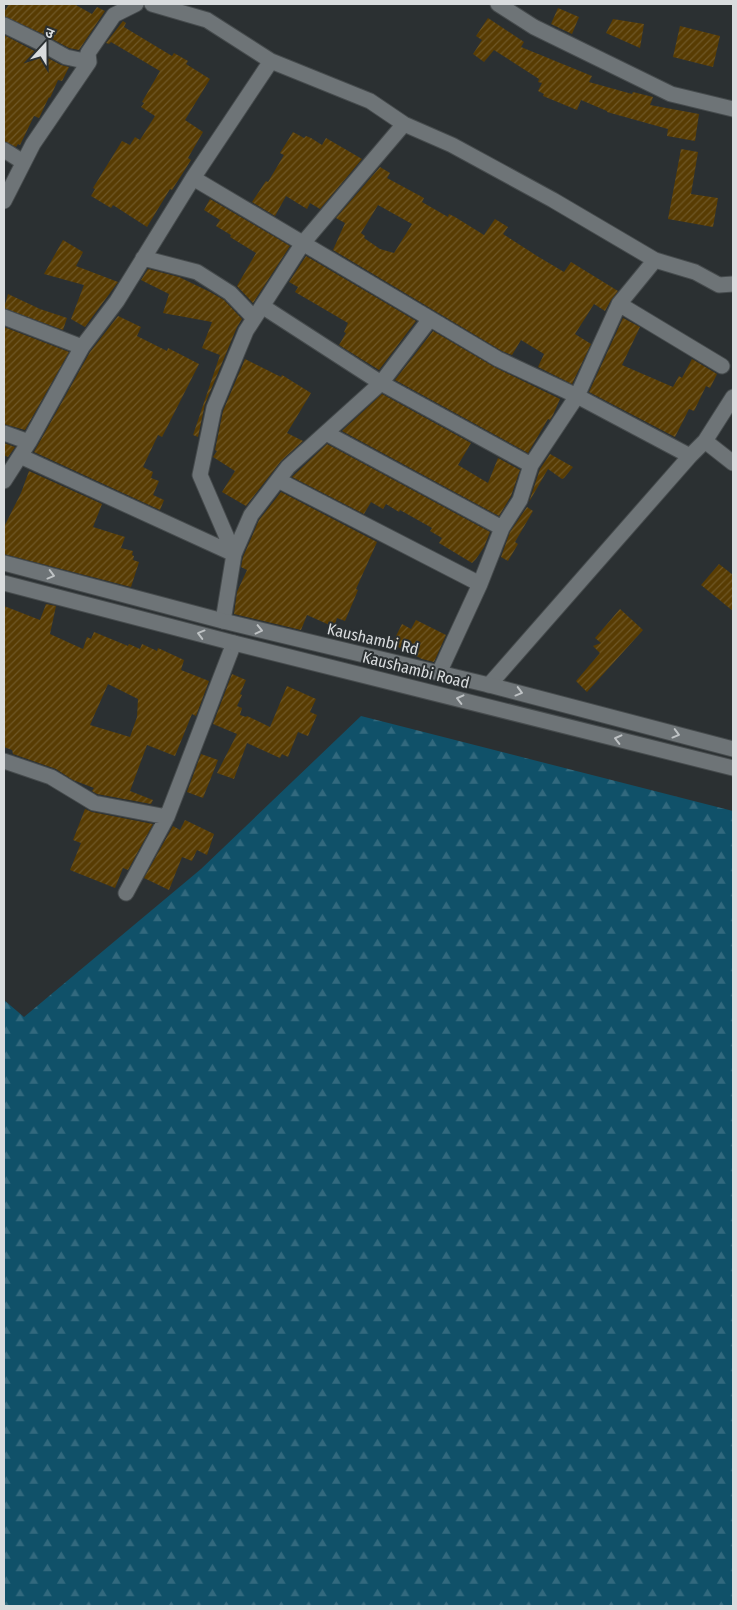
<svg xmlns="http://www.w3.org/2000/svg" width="737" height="1610" font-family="'Fira Sans Condensed','Noto Sans Devanagari',sans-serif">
<defs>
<pattern id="forest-firs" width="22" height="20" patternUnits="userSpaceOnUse" patternTransform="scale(1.25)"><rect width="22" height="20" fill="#105169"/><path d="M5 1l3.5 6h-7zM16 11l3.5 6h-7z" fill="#32697e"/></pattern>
<pattern id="building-hatch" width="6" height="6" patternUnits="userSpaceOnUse" patternTransform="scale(1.25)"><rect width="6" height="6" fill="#583c03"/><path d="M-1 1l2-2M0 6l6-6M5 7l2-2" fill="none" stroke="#6f5827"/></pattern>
</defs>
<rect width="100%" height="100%" fill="#2b3032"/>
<!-- forest -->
<path fill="url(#forest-firs)" d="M361,716L733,811V1606H4V1000L24,1017L201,869Z"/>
<!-- building -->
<path fill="url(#building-hatch)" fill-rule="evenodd" d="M9,4H74L92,14L97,7L105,11L79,50L69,48L43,34L4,16V12Z
M558,8L579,17L572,34L551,24Z
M488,18L524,42L521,47L592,76L589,82L632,94L633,92L653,97L650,105L699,114L695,141L667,136L668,129L607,112V111L581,100L577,110L543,96L544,94L538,91L542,83L538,82L539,79L494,50L484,62L473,54L482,40L476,36Z
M613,19L644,24L640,48L606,33Z
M123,21L126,23L124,27L172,56L174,53L188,61L186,64L210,79L185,120L203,132L188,158L191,160L172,190L170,189L147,227L113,205L111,208L91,196L95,189L93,188L122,141L130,145L135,137L140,140L155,116L141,107L144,103L142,102L160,71L111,42L109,44L106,43Z
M680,26L720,36L713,67L673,57Z
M4,35L61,65L69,67L62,81L58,80L50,98L49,97L39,118L34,116L20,145L18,144L16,147L4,141Z
M293,132L304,138L306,136L311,138L322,145L326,138L362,159L320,209L310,203L307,209L286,196L275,216L252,202L266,181L268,182L284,155L280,153Z
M681,149L698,152L691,194L718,198L713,227L668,219Z
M380,167L390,173L387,178L424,198L422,202L448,217L449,214L455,217L484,235L495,219L508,227L503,234L537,256L564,272L571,262L618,291L611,300L605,311L594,304L575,334L591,344L572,384L538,367L544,354L521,340L512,355L502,351L333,250L345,223L336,218ZM378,205L412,224L394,253L380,249L364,238L365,236L361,233Z
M210,199L290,246L253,303L237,286L256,253L230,237L231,235L216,226L220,220L204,210Z
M63,240L83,252L76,266L118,282L85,327L71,319L84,285L44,274Z
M306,256L416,321L379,370L339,345L346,333L344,332L348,323L295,292L298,287L289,282Z
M148,269L179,277L210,292L224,300L242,319L237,327L205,404L198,437L193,435L220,355L202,348L212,322L163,313L169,294L141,280Z
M8,294L40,309L67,318L63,330L4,308Z
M118,316L141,327L137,336L167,351L168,348L199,364L162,437L158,435L143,467L153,472L151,478L159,481L153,495L164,500L160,510L34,452L90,352Z
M623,318L640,327L622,365L673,387L679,376L682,378L692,359L717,374L710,388L706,386L694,411L689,409L675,437L589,392Z
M4,327L69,352L25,430L4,424Z
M433,331L494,367L560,399L553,415L550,420L548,419L528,453L395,380Z
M245,359L281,377L282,375L311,393L287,433L303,441L281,461L246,506L222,492L235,471L213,457L217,451L215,450L223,411Z
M382,394L471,443L458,465L488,483L498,458L520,470L511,496L499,516L342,431Z
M4,443L15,447L8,457L4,455Z
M327,444L490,532L484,547L476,559L472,563L439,543L442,538L430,531L432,528L400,510L399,512L386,504L383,509L371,502L364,514L292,477Z
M550,454L573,467L564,478L562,479L548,469L529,502L540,469Z
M29,471L102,504L93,527L125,537L121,548L133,551L132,555L134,556L133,560L139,562L131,587L4,554V527L21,493Z
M281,492L377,542L356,589L358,590L345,621L337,618L334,627L307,615L301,630L234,614L237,592L247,570L241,567L243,557L259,520Z
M527,507L533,511L515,542L518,544L508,561L501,557L510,532Z
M719,564L733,575V611L701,585Z
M46,604L56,606L50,634L83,649L87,637L91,639L94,632L128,646L129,644L140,649L142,644L157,651L158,648L184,660L181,670L209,681L196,716L192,714L175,756L147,745L130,791L153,800L151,804L97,794L92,791L94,788L73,780L56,769L13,754L12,750L4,747V606L40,620ZM108,684L138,699L137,717L130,737L90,725Z
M620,609L643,630L587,692L576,681L600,653L593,646L601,643L595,638Z
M416,620L446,635L434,662L422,659L392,644L402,624L411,629Z
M232,674L246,680L240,694L242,695L237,706L242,708L240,715L246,717L247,716L270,727L287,686L316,699L310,712L317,715L308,736L298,732L288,757L282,754L280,758L247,743L234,779L217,773L237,734L213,724Z
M201,754L218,760L203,798L187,792Z
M85,809L92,812L153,824L128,870L123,868L115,888L70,870L81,843L73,840Z
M185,820L214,834L207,855L197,850L192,861L182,857L169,890L144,878L173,826L180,830Z"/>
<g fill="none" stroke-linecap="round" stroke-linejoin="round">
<defs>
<path id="street" d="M152,4L207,20L271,61L370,101L404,124L452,145L553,200L655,260L695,272L719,285L733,284
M498,4L534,27L671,94L733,109
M4,25L39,42L66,57L89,62
M4,150L23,162
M193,178L498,359L577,396L690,456
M4,201L33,144L89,62L88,53L114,15L136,4
M143,258L197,272L230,293L254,318
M619,304L722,366
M262,306L381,383L531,465
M4,317L82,347L117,301L193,178L271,61
M4,433L29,442
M326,433L502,528
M705,441L733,463
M20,456L234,554
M278,480L480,584
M4,481L29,442L82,347
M234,554L200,475L214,408L246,331L303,243L404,124
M223,621L234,554L251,515L288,467L381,383L430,319
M439,673L480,584L502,528L520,500L531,465L577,396L619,304L655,260
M489,685L690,456L705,441L733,397
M4,761L51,777L94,803L167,817
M126,893L167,817L234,643"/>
<path id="secondary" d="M4,563L223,621L489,685L733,749
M4,583L234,643L733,768"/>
</defs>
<!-- street casing -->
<use href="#street" stroke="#464b4d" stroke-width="17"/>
<!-- secondary casing -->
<use href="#secondary" stroke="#464b4d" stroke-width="17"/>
<!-- street -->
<use href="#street" stroke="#6e7477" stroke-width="15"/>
<!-- secondary -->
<use href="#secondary" stroke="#6e7477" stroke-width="15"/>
</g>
<!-- one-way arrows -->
<defs><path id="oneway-chevron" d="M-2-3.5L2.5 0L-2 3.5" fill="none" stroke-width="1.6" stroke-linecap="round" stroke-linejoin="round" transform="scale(1.25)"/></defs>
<g stroke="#bec2c4">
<use href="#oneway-chevron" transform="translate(51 575) rotate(15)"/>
<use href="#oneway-chevron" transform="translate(259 630) rotate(13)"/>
<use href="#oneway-chevron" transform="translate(201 634) rotate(-165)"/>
<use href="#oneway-chevron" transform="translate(519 692) rotate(15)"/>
<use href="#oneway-chevron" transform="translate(460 699) rotate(-166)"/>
<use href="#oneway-chevron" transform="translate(676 734) rotate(15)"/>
<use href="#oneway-chevron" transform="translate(618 739) rotate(-166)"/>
</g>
<g text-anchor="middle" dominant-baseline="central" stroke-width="4" stroke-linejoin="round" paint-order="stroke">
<!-- street labels -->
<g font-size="16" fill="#d9dcde" stroke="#2b3032">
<text transform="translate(373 639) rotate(13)">Kaushambi Rd</text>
<text transform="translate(416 670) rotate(14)">Kaushambi Road</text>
</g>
</g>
<!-- border -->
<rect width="737" height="1610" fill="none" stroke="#d9dcde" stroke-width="10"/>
<!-- north arrow -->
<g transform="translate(45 45) rotate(21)" stroke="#2b3032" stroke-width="4" paint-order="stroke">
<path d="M0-4L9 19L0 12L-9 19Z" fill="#d9dcde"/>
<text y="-8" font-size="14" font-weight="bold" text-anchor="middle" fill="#d9dcde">उ</text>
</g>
</svg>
